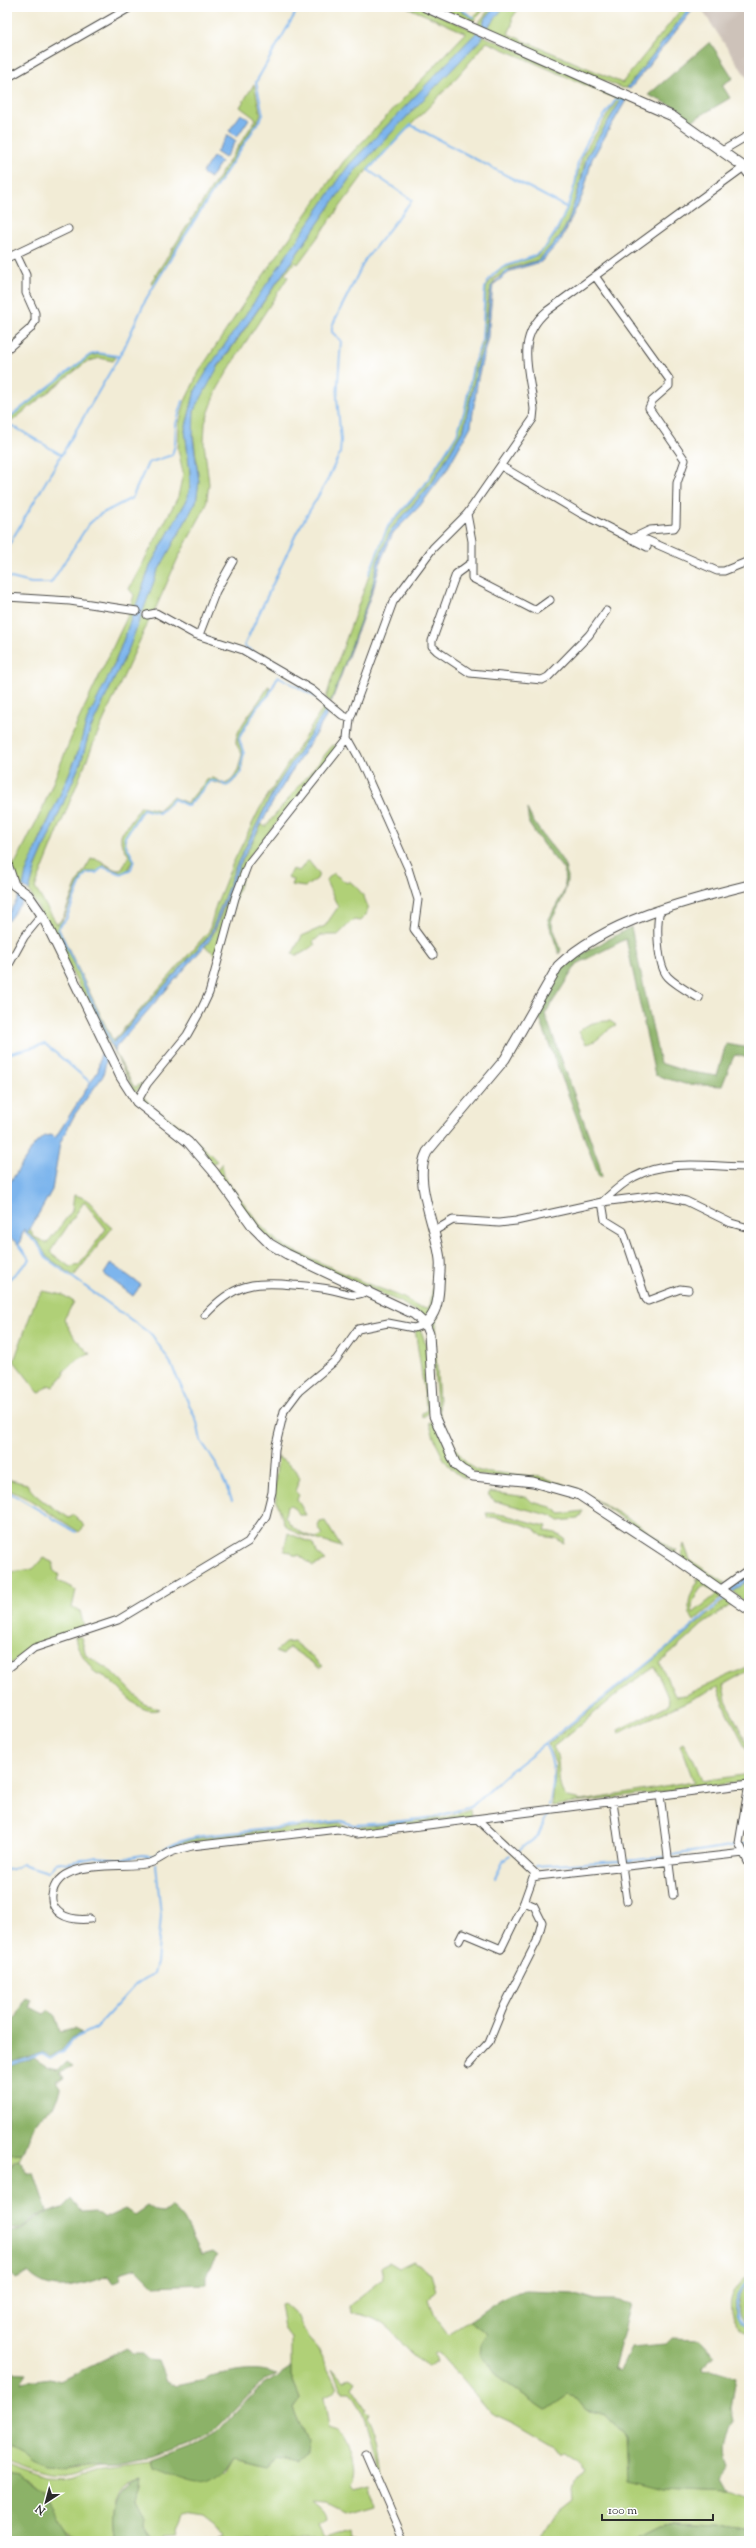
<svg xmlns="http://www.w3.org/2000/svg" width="756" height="2548" font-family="'Sorts Mill Goudy',serif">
<rect width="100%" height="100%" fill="#fff"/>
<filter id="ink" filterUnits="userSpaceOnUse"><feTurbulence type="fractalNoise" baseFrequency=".025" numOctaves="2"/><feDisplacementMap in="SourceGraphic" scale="8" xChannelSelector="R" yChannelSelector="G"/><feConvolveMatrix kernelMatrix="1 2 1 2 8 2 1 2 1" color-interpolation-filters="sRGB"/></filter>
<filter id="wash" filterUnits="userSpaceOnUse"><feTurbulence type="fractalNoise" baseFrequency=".012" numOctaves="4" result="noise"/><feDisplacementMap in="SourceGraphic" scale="16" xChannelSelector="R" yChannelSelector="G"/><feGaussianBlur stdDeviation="0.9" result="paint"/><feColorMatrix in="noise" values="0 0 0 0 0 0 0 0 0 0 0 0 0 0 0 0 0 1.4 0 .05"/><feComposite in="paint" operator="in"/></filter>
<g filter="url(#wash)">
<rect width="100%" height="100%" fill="#f2ecd6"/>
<!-- industrial -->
<path fill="#cdc2b9" d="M700,7H749V81Z"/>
<!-- green -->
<path fill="#b0d077" stroke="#6e7e51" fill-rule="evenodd" d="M407,7H420L477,32L349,165L195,391L185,430L190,472V487L187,500L151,564L132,620L58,801L42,833L23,887C13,877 7,859 7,845L14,866L41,812L78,721L129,613L134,595L129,589L178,497L183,473L178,449L179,424L185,401L200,370L248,297L344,161L466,33Z
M435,7H455L473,18L483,7H487L471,23Z
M491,7H495L484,20L488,27L504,7H520L512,18V25L508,34L622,83L683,7H690L627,88H622L476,26Z
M484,36L623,97L622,100L615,98L487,42L450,85L367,170L298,264L295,262L285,274L288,277L236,357L217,390L205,423L204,443L209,484L206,506L178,558L154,612L147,614L142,612L157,573L196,502L199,482L192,425L194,411L208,382L354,172Z
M254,84L261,115L152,285L151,282L256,119L240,107Z
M617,100L621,101L585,162L580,185L568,222L561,235L539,260L511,268L495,279L489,294L485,342L479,360L464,428L432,483L391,530L378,561L372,589L331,702L326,698L332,678L383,537L389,527L425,486L457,435L465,409L474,366L483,340L486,288L489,283L501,269L538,255L557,233L574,189L583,154Z
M100,354L116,357L113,361L100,358L86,362L7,425V420L78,364L90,356Z
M140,616H151L96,737L35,888L57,924L63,918L77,883L91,859C102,856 112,874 122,869L129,856L121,842V835L141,806L158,810L172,797L187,803L208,779L213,778L225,784C238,779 239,765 242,754C240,750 237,747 236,743C234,728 263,700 268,686L270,687L268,695L256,707L238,738C238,745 242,748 243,753C244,766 239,781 227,786L210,781L187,805L174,799L157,812L142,809L124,839L133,860L128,870L122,873L104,865L97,872H86C73,889 70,911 57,928L113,1049L133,1085L135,1087L147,1081L135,1092L29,891L36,866L81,762L90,730L129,648Z
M325,705L328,707L325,713L273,792L236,866L210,935L112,1044L59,929L113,1041L209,931L216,905L232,865L260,808Z
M333,745L338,747L249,857L217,955L205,947L215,931L239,866L262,824L265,827Z
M308,860L319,874L317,879L305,887L291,885L293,880L288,877L292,869L299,871Z
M333,873L347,883L349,881C359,888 371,902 366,915L360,921L353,920L338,935H321L313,942L315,945C307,948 301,958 292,954L302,936L325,926L338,907L326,881Z
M610,1021L616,1025C604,1030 600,1042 586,1044L579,1032C586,1023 599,1021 610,1021Z
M143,1096L153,1107L187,1131L217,1161L212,1166L189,1138L152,1112L140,1099Z
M222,1163L224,1177L261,1226L280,1244L363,1282L402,1297L418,1307L428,1308L430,1305L435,1272L438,1277L433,1310L426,1317L400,1302L286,1251L263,1234L216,1171Z
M74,1195C96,1199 95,1215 112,1228L74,1276L47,1257L39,1243L27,1232L30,1229L34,1237L47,1243L72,1211ZM84,1202L106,1229L79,1265L70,1267L50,1252Z
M43,1291L63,1295L74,1302L64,1319L75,1338L90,1354L78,1359L64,1371L65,1374L53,1387L49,1385L39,1393L14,1361L36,1299Z
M435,1315H438L435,1339L440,1418L446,1435L467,1464L479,1471L542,1477L577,1489L639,1525L673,1550H677L675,1553L592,1498L577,1491L479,1475L459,1464L438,1421L432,1339Z
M420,1328L426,1345L430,1412L422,1418V1413L427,1410L415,1329Z
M429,1422H433L467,1479C444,1470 436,1444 429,1422Z
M278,1457L296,1470L300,1478L295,1491L299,1495L297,1499L306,1515H300L291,1505L287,1506L285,1516C291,1528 303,1535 316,1538L323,1535L318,1526L320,1522L325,1521L341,1547L296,1533L284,1524L274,1492Z
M7,1479L27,1484C35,1499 55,1508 69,1518L74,1515L85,1526L79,1532L30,1500L7,1489Z
M490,1492L527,1497L532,1502L551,1507L561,1514L583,1511L578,1519L559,1521L552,1516L495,1501L487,1494Z
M486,1513C507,1513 528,1523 547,1526L545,1531L556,1533L565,1539L564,1543L555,1538L542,1536L535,1529L517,1522L492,1517L488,1518Z
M288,1533L314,1544L317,1553L326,1561L313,1566L299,1555H294L291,1552L284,1551Z
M684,1544L690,1560L725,1583L722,1585L681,1557Z
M43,1558L54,1563L53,1570L59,1575L57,1580L76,1590L72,1608L80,1611L85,1630L43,1641L7,1666V1580L12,1578L11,1572L33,1569Z
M701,1578L725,1594L694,1621C685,1608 689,1593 699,1581L696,1579ZM704,1585L717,1594L693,1613C689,1604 698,1591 704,1585Z
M749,1579V1605L733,1592Z
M729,1597L735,1602L702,1625L660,1663L675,1696L686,1695L749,1666V1670L723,1685L726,1701L749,1748V1754L724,1705L718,1687L619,1733L618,1730L668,1705L669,1700L655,1667L631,1683L553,1747C564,1763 553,1784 567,1798L582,1801L694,1782L680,1745L683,1743L694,1760L702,1781L749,1774V1781L552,1806L556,1765L548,1744L672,1645Z
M75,1637H81L86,1655L115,1674L144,1704L160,1709C139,1718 121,1687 107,1678C102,1674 96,1675 92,1669C85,1659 77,1649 75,1637Z
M294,1642L323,1666L320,1668L289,1647L283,1655L275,1652L285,1643Z
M470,1810L471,1817L358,1832L351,1830L360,1827L445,1818Z
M339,1823L348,1827L188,1843L171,1848L157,1856L164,1850L192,1839Z
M22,2153L19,2160L14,2161L7,2172V2154Z
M413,2261L431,2273L436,2291L428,2299L433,2314L448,2334L469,2321L488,2334L490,2365L496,2376L546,2410L568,2395L575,2397L586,2410L606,2415L626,2439L662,2490L727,2493L749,2499V2530L717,2525L673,2523L658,2526L628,2541H538L557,2512L571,2501L570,2489L585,2471L581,2462L567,2453L562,2456L556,2448L513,2423L491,2413L439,2352L434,2354L437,2361L428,2366C395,2347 397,2319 352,2313L350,2305L383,2278L381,2266L389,2262L399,2268Z
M749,2274V2280C736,2294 724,2317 749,2329V2334C734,2329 726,2308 733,2294C736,2287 744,2280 749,2274Z
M749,2283V2295L743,2306L749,2317V2326C730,2316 738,2295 749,2283Z
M284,2303L297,2315L308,2338L317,2348L337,2387L335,2391L324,2397L329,2427L338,2430C349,2449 358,2463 349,2484L352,2488L369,2484L373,2505L345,2513L327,2504L313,2503C319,2509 328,2513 328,2523L319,2528L325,2540L351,2533L352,2540L356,2541H219L225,2538L202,2520L182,2517L176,2532L177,2537L163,2538V2541H152L144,2528L145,2515L137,2500L141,2476C137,2477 132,2478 128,2480C110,2491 111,2523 115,2541C105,2541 91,2544 82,2540C48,2529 56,2483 7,2473V2464L45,2478L69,2479L102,2468L152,2462L154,2469L225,2472L234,2456L266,2464L276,2455L295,2460L307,2442L293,2408L300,2398L291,2376V2338L284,2328L280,2304Z
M332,2368L343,2381L349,2377L356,2381L352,2387L367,2409L365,2411L370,2414L368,2418C378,2432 382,2464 382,2481C377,2470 379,2464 376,2454C370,2436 364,2405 350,2392H342Z
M7,2444L22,2452L32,2461L63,2468L105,2463C58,2482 53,2478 7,2461Z"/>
<!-- forest -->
<path fill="#8cb268" stroke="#5c6e4a" d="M710,42L733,78L722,85L730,98L688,123L680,109L648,95Z
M527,809C553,863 588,857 551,921L561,950L559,954L548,921L565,889L564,870L544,846L529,824Z
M631,927L660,1063L685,1071L717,1076L726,1044L749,1048V1058L735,1055L733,1058L722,1086L685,1084L655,1075L626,939L577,964L545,1014L599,1163L602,1177H599L539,1017L536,1015L556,975L569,961Z
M26,1998L31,2000L30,2007L44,2014L49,2010L55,2016L60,2032L74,2029L82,2033L72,2038L62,2050L50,2057L42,2053L7,2064V2025L17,2016Z
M34,2058L49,2068L58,2070L66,2062L72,2066L60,2072L64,2078L56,2081L61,2089L55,2106L43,2114L33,2127L24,2151L22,2153L7,2154V2067Z
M19,2160L28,2173H34L47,2212L36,2215L24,2228H7C7,2212 0,2165 19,2160Z
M72,2199L82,2212L96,2211L105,2218L125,2209L134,2215L147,2206L156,2212L163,2213L172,2206L184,2220L202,2255L212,2252L217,2256L206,2275V2284L154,2286L136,2268L120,2273L121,2279L113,2283L108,2276C80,2285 51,2297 28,2273L16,2279L7,2270V2231L24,2229L37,2216L63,2208Z
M527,2291L573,2293L596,2300H615L631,2304L614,2368L620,2371L631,2348L666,2345L672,2339L700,2340L714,2355L703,2368L704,2372L710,2370L736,2378L731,2408L734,2421C724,2441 723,2447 729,2468L720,2480L727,2493L662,2490L628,2481L626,2439L606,2415L586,2410L575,2397L568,2395L546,2410L496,2376L490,2365L481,2357L482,2343L488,2334L469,2321C488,2309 504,2292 527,2291Z
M127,2348L132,2354H143L147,2360L158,2361L166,2381L177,2386L206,2380L210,2376C234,2372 254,2365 276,2374L257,2387L214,2431L191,2444L154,2458L121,2464L78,2465L63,2468L46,2467L32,2461L22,2452L7,2444V2372L27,2373L21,2382L50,2378L60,2381Z
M291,2367V2376L300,2398L293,2408L307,2442L306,2454L295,2460L276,2455L266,2464L234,2456C208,2498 194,2484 154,2469L152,2462L192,2447L217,2432L257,2390Z
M7,2473L19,2475L43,2493L68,2534L83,2541H7Z
M141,2476L137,2500L145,2515L144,2528L152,2541H115C110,2515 111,2484 141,2476Z
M673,2523L717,2525L749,2530V2541H628L658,2526Z"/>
<!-- water -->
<path fill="#7db5ed" stroke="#54708c" d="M495,7H504L488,27H483L484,20Z
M690,7H695L630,89L627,88Z
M477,32L484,36L354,172L219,365L194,411L193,438L199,482L196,502L157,573L129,648L90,730L81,762L36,866L29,891L23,887L26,872L76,758L87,720L115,663L151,564L187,500L190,487V472L185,430L195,391L210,366L349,165Z
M623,97L626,98L625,102L592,159L583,194L561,240L541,262L511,271L493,285L488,337L478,378L471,426L446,471L419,507L393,533L381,560L374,587L331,702L372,589L378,561L391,530L432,483L464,428L479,360L485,342L491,286L506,271L539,260L561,235L568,222L580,185L587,156Z
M241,114L249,119L237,137L229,131Z
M228,135L236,141L225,158L216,152Z
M213,157L221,162L210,178L202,173Z
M329,705L326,717L274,800L239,866L210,940L116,1047L115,1052L112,1044L210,935L236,866L273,792Z
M20,892L25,898L7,922C7,911 17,904 20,892Z
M104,1049L107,1057L103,1076L75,1114L60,1143L52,1190L30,1229L26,1233L24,1229L19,1245L7,1235V1187L35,1144L44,1136L51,1135L55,1138L98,1071L100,1056Z
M111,1263L141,1285L133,1296L104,1274Z
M749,1573V1579L733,1592L730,1590Z"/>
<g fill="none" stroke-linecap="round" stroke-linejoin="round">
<!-- stream -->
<path stroke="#7db5ed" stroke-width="2" d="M457,7L473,17
M7,419L90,355L97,353L118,356
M7,427L13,426L60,454
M7,548L124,348L146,299L194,221L263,115L256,82L299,7
M369,574L388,526L424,486L457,434L465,409L473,366L482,340L485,288C497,256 529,268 547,245C560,227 569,206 575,184C577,177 576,170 578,163C585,140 603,118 617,98L621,101
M7,577L31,583H51L88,525L99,515L132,498L148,463L172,455L175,445L176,424L183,401
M258,655L244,646L297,532L327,481L340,453L341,440L337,398L341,341L332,332V326L365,260L412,200L368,170L411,125L566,207
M112,1044L58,928L66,919L83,877L87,873H96L103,867L121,874L131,869L134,860L126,845L125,837L143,809L159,813L174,799L188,806L210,781C233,781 218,796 242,772L241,765L244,754L239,738L257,707L269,695L278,676L317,698
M7,1054L45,1044L90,1082
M26,1233L38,1244L46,1258L152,1335L170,1362L197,1422L201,1441L216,1463L232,1500
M7,1281L30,1260L19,1245
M7,1491L76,1532
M545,1744C556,1764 555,1783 549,1805
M742,1844H749
M517,1852L538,1836L548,1813
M672,1855L737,1845
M625,1861L665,1857
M536,1866L620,1861
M7,1870L13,1869L22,1864L48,1872L56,1863L61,1862L67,1863L97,1857L119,1859L142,1855L155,1856C167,1845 186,1839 201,1836L341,1821L354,1825L385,1823L434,1817L471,1807L504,1776L672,1644L725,1597
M495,1878L504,1860L510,1856
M7,2066L42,2054L50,2059L63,2051L73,2039L96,2028L135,1985L154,1973L157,1963L161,1916L156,1864
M749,2281C737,2294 726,2318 749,2328
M745,2302L749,2296"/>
</g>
</g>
<g filter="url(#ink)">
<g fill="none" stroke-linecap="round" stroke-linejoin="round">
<defs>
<path id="minor" d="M7,78L131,7
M722,151L749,135
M7,258L68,229
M595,276L669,379V386L652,401L649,408L685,460L677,483L676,525L674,528L650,530L631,539
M7,349L30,329L35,321V313L26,293V275L16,254
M501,466L580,513L647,547
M467,514L472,541V578L532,609L536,610L550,600
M635,539L647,540L717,571H724L749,561
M471,563L456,574L432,641V646L437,651L470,673L542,680L548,677L589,635L606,611
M7,597L70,601L137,611
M147,615L156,613L194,634L243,650L312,690L342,715L350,719
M199,635L216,591L233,561
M348,738L358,756L408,868L418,900L414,929L433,955
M660,910C656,925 657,965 668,977C676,985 689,992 699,998
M7,968L24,937L42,915
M137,1102L147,1084L187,1035L201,1010L209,993L235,898L248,864L348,738L350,719L393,602L433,548L467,514L533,419L534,409C530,372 514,339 547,311L744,167
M434,1231L453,1220L499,1223L516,1221L602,1202L658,1195L686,1201L731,1223L749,1228
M688,1290L680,1289L648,1301L646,1299L623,1231L605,1220L602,1202C612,1193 622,1183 634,1177C669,1158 711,1167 749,1167
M205,1315C233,1284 253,1281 293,1285C307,1286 320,1287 333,1290C346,1293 356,1299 368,1290
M721,1589L749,1569
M7,1669L34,1648L118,1620L248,1542L266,1516L272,1492L275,1449L284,1411L299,1391L336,1360L358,1329L388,1323L414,1328L425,1324
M749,1784L739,1843L749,1864
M660,1795L673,1895
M613,1801L627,1901
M477,1819L538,1876L744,1853
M90,1919C80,1920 70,1920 61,1914C55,1910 51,1903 52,1896C56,1856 123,1870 150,1863C157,1861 163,1856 169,1853C176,1850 184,1848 192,1846L338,1829L357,1834L749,1784
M459,1941L463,1933L501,1949L524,1902L533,1877L538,1876
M469,2064L489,2042L502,2010L537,1941L542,1922L534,1906L524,1902
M366,2454L404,2541"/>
<path id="tertiary" d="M425,7L672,116L744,167L749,174
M7,864L14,885L28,895L42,915L121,1077L137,1102L188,1142L213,1171L254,1228L270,1244L287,1254L414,1314L425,1324L429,1334L434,1416L456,1465L462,1470L473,1476L533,1482L579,1495L678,1560L749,1610
M425,1324C436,1314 438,1302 439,1288C439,1279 441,1269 440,1260C437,1229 412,1180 427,1152L505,1059L558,966C604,921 688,900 749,885"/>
</defs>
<!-- minor casing -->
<use href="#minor" stroke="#494845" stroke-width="9"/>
<!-- tertiary casing -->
<use href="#tertiary" stroke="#494845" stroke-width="11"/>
<!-- minor -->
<use href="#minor" stroke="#fff" stroke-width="7"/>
<!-- tertiary -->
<use href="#tertiary" stroke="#fff" stroke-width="9"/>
</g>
</g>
<!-- margin -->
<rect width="756" height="2548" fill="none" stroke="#fff" stroke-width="24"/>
<!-- north arrow -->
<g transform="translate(46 2502) rotate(216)" stroke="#ffffff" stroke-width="3" paint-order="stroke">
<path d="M0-3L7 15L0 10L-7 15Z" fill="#2b2b2b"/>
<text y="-6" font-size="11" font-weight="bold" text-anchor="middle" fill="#2b2b2b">N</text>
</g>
<!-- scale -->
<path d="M602 2514v6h111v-6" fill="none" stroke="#2b2b2b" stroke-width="2"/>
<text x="608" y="2514" font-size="12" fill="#2b2b2b" stroke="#ffffff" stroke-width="3" paint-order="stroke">100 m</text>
</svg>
